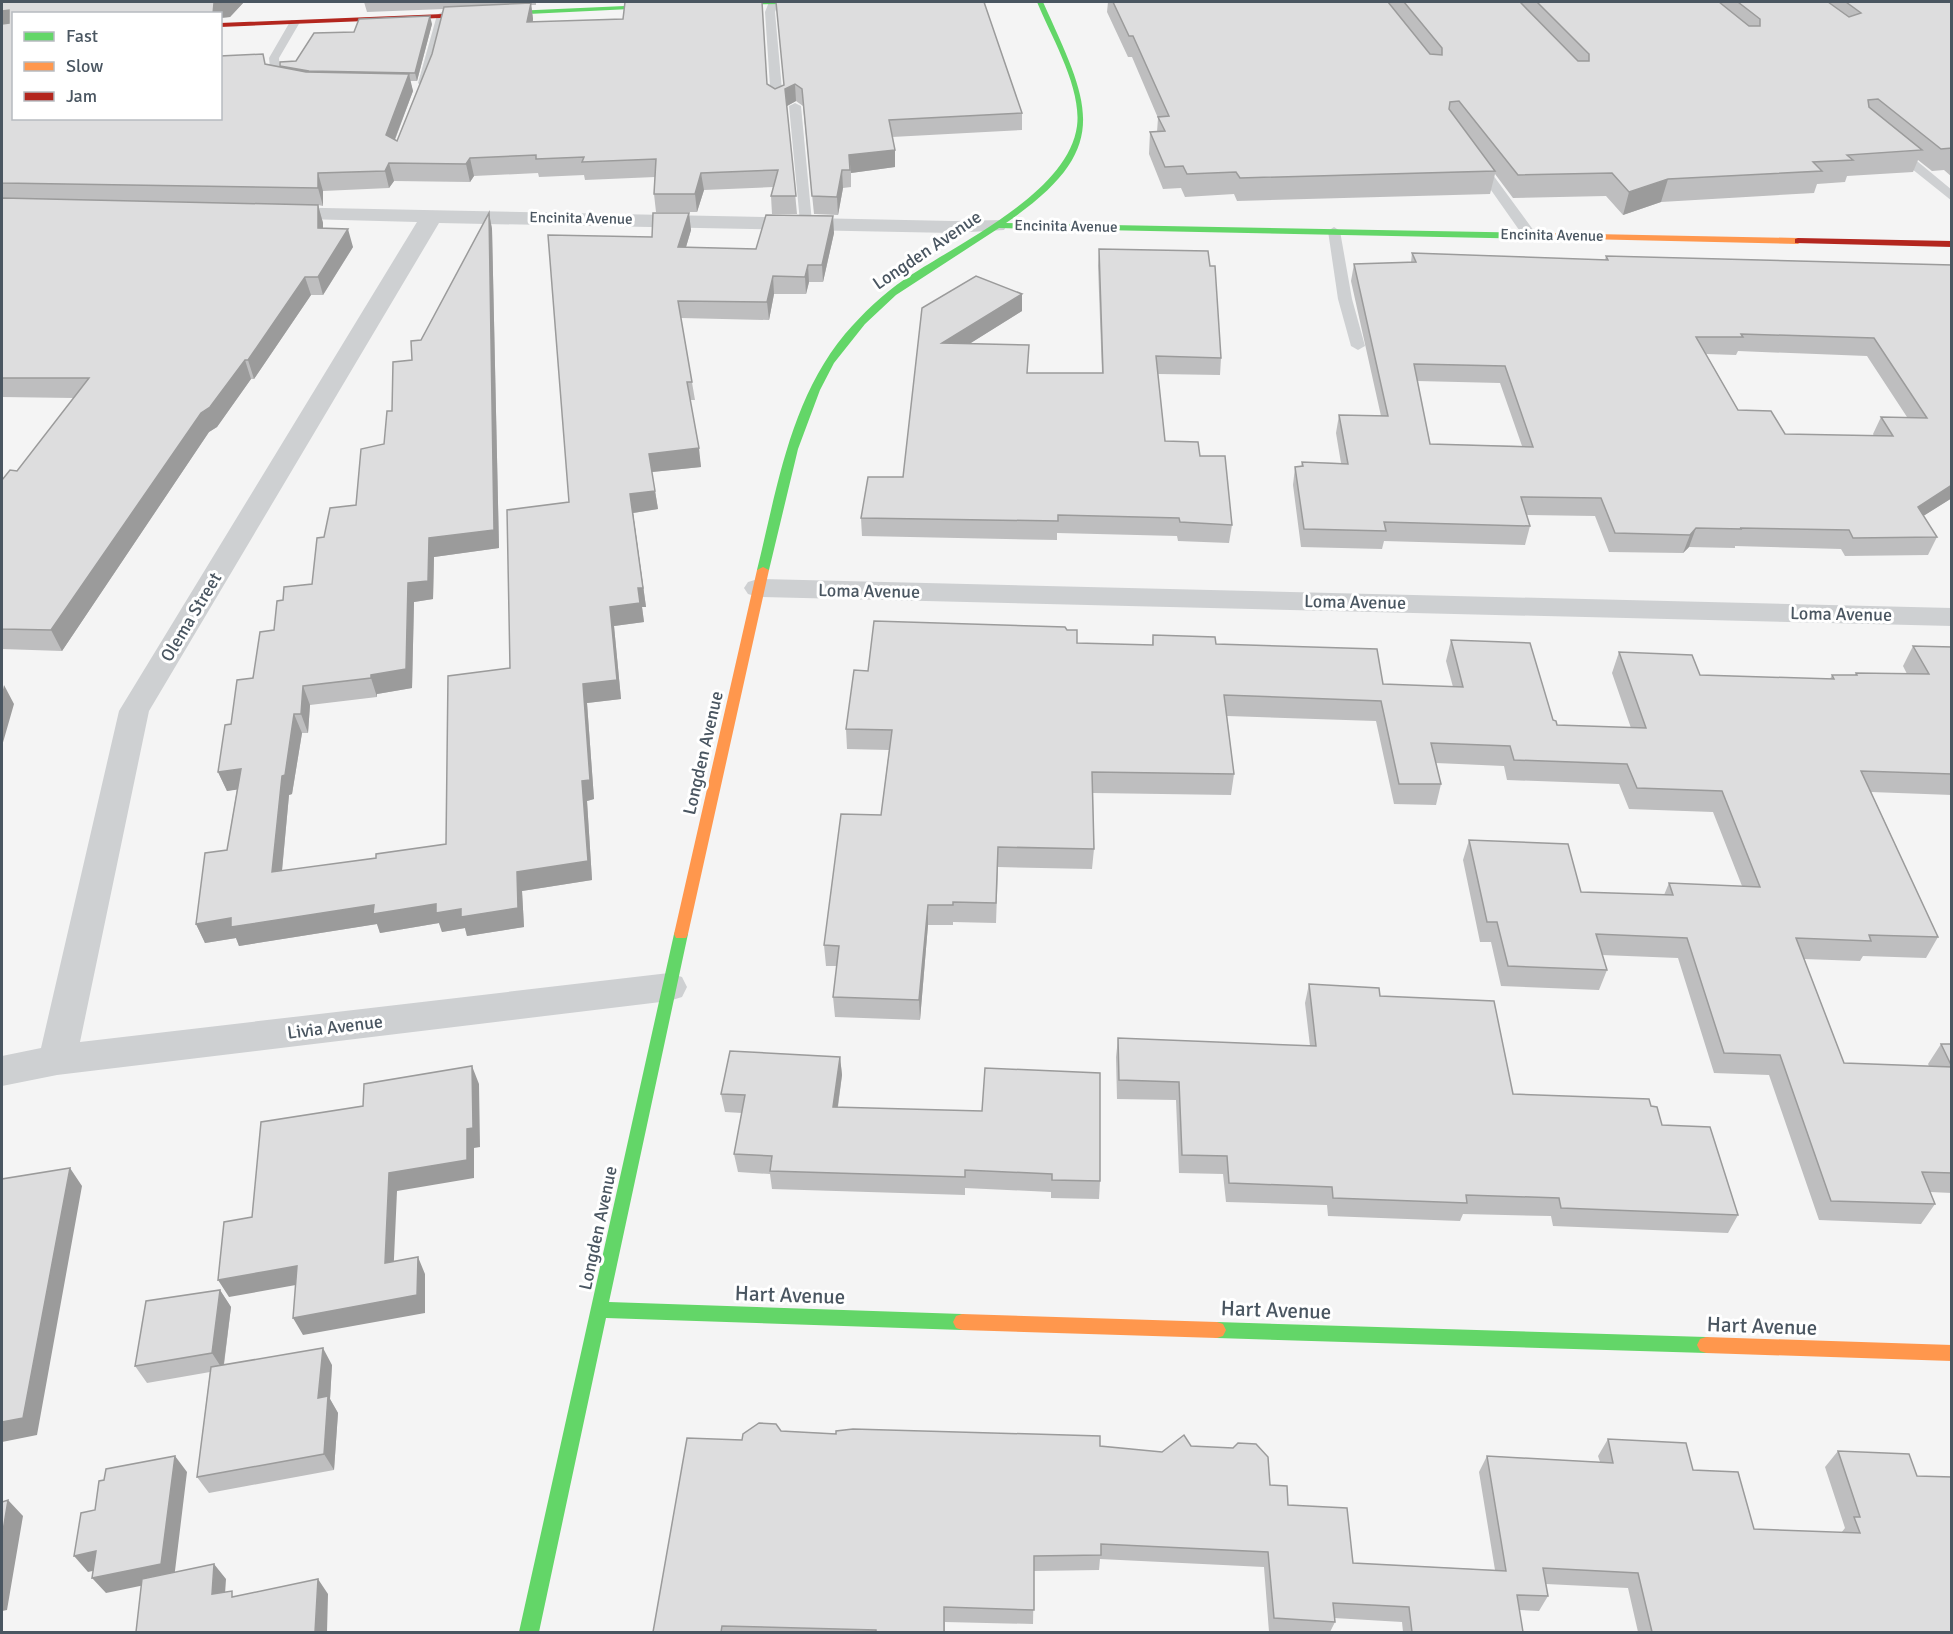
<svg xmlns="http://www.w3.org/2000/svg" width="1953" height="1634" font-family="Signika,sans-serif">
<rect width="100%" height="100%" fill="#f4f4f4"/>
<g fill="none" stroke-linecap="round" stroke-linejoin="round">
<!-- lane -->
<path fill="#ced0d2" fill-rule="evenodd" d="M769,2H779L775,12L783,101L777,104L771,101L765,12Z
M442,12L447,15L430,83L420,85L418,83L437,15Z
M291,20L300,22L279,58L280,75L295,80L289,83L271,80L269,58Z
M795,103L801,106L812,222L806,226L800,222L789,106Z
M1892,147H1900L1952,190V201L1892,153Z
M1478,159L1482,160L1534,231V237H1524L1472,163Z
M1334,227L1340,231L1352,299L1365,346L1358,350L1351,346L1338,299L1328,231Z"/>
<!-- street -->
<path fill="#ced0d2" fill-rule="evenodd" d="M275,207L953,221L1004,220L1007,225L1004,230L953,233L439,223L149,711L80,1042L669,973L682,977L687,987L682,997L669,1001L57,1075L2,1086V1056L41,1048L119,711L417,222L267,218L264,213L267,208Z
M758,579L1952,608V626L758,597L748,594L744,588L748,582Z"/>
<!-- fast -->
<path fill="#63d668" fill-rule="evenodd" d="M717,2H784L781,4L715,5V3Z
M1037,2H1043C1090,106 1115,148 1006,223L1543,233L1547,236L1543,239L999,228L896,295L865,324L834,363L820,390L798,449L769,570L763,573L759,572L757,570C777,489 790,400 845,334C863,313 883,294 905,279C956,244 1068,194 1077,126C1082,88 1051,36 1037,2Z
M669,4L671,5V7L489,16L485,14L489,12Z
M681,929L686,930L688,934L609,1302L962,1314L968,1316L971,1322L968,1328L962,1330L606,1318L539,1632H519L674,934L676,930Z
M1217,1322L1706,1337L1712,1339L1715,1345L1712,1351L1706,1353L1217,1338L1211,1336L1208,1330L1211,1324Z"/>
<!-- slow -->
<path fill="#ff974d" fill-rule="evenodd" d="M1543,233L1798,238L1802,241L1798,244L1540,238V234Z
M763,567L769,570L688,934L686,938H676L674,934L757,570Z
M962,1314L1217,1322L1223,1324L1226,1330L1223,1336L1217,1338L962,1330L956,1328L953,1322L956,1316Z
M1706,1337L1952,1345V1361L1706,1353L1700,1351L1697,1345L1700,1339Z"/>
<!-- jam -->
<path fill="#b3261e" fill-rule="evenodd" d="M492,12L493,14L489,16L220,27V23Z
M1798,238L1952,241V247L1795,243V239Z"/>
</g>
<!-- wall -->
<path fill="#bebebf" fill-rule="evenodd" d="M2,2H244L230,17L220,18V14L14,118L265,64L280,67L296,61L354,32L432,24L417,81H410L413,91L395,140L397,141L432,54L444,9L367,12L364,2H536V5H531L533,19V22L768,85L775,89L784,85L776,2L1022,113V130L892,137L895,150V167L851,173V187L843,188L838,215L814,214L803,106L796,101L787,106L797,214H772L771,196L773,187L704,190L697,212H656L654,194L655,177L585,180L584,175L539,177L538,173L474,176L470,182L394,181L389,188L323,191V206L318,205L323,223V229L353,247L323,295H311L254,379H251L217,427L209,432L62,651L2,649V480L17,471L74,398L2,397Z
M1108,2H1952V177L1944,170L1932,171L1918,160L1913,172L1847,176L1845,182L1817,184L1814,193L1661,202L1623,215L1606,196L1513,198L1495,174L1490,194L1237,201L1234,194L1185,197L1181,188L1163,189L1149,154L1150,132H1157L1158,118L1132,57H1128L1107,12Z
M489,213L492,229L499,548L434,557L433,599L414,602L412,688L377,694V697L310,705L308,733H302L292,794L289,795L282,871L376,858L446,844L569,502L652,237L689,213L691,230L686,247L756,249L834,233L823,282H809L806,294H774L769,320L681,318L695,400H690L701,467L652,472L658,509L633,513L646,607H642L644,622L614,626L621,699L587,703L594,799L587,801L592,880L522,891L524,927L467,936L465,928L442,932L439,923L380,933L377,924L239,946L236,938L205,943L196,924L227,850L237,789L227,791L218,772L231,724L274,630L283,600L312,584L324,537L356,505L384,444L392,411L412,360Z
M1099,249L1221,358L1220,375L1158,374L1165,441L1200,456L1232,525L1229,543L1178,541L1177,536L1057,533V540L862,536L861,518L903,477L922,308L1022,294V311L969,344L1028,373H1102L1098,266Z
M1412,253L1605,260L1606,256L1952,265V498L1923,516L1937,537L1928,555L1845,556L1841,549L1735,546V548L1689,547L1683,553L1609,552L1595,516L1527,515L1530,526L1525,545L1384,541L1382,549L1301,547L1293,485L1295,467H1301L1302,462L1341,463L1336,433L1339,415L1381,416L1351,281L1354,264L1411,262ZM1738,351L1867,356L1907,417H1881L1873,434L1874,436L1785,434L1738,410L1706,354L1736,355ZM1417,381L1500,383L1522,446L1430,444Z
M1153,635L1216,644L1383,684L1453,687L1446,661L1451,640L1553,720L1557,725L1631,728L1612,673L1619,652L1700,675L1830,679L1832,675H1855L1856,673L1907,674L1903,666L1913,646L1952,647V795L1871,792L1938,937L1926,958L1863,956L1860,961L1804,959L1844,1063L1929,1066L1928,1064L1941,1044H1952V1193L1930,1192L1935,1204L1921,1224L1819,1220L1769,1075L1714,1073L1678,958L1602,955L1607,970L1599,990L1501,986L1491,942H1480L1463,860L1469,840L1581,892L1664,895L1669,883L1742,886L1713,812L1629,809L1619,784L1507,780L1504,766L1436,763L1441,784L1436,805L1394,804L1376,721L1227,716L1234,774L1231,795L1093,793L1094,849L1092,869L998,867L996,923L953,922V925H928L920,1020L835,1017L833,997L837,966H826L824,945L881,815L889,750L847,749L846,729L868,671L1077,643L1152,645Z
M1309,984L1380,996L1513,1094L1651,1106L1662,1125L1738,1215L1728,1233L1553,1226L1551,1216L1463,1214L1460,1221L1328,1216L1327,1205L1226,1202L1223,1174L1179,1173L1176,1100L1117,1099L1116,1057L1118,1038L1310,1046L1305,1003Z
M840,1057L842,1075L838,1107L1100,1181L1099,1199L1051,1198V1192L965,1188V1195L772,1189L770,1174L738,1172L734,1154L742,1113L725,1112L721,1094Z
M220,1290L231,1307L224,1365H332L330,1399L338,1413L334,1470L209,1493L197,1477L210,1372L147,1383L135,1366Z
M781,1431L1100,1446L1162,1452L1191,1446L1270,1485L1288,1505L1353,1563L1495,1570L1479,1472L1487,1456L1600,1462L1598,1456L1608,1439L1693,1470L1754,1529L1841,1533L1845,1528L1825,1467L1838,1451L1952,1632H1638L1628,1588L1546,1584L1548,1596L1539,1611L1519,1610L1523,1632H1403L1402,1622L1334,1618L1335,1622L1330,1632H1269L1264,1567L1100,1559L1099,1570L1034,1571L1033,1624L945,1622V1632H653L742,1440Z"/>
<!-- shaded-wall -->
<path fill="#9b9b9b" d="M225,2H244L230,17L220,18V14H213L214,3Z
M531,3L533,19L530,39L527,22Z
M9,10L14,21L2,27V11Z
M430,16L432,24L417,81L415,73Z
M409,74L413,91L390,152L386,135Z
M795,84L796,101L787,106L785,89Z
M895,150V167L851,173L849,155Z
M470,158L474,176L470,182L466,164Z
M389,163L394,181L389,188L385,171Z
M842,170L843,188L838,215L837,197Z
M318,173L323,191V206L318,188Z
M701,173L704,190L697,212L695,194Z
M1668,179L1661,202L1623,215L1629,192Z
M318,205L323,223V247L318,228Z
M489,213L492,229L499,548L434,557L433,599L414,602L412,688L377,694V697L371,678V675L408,583L429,538Z
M689,213L691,230L681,264L678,247Z
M833,216L834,233L823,282L822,265Z
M348,229L353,247L323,295L318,277Z
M808,265L809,282L806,294L805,277Z
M773,276L774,294L769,320L767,302Z
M305,277L311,295L254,379L248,360Z
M1022,294V311L942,361V343Z
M245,360L251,379L217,427L209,432L62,651L51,630L201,413Z
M699,448L701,467L652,472L649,454Z
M1952,485V498L1909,525L1918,507Z
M655,491L658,509L633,513L646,607H642L644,622L614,626L621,699L587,703L594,799L587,801L592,880L522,891L524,927L467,936L465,928L442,932L439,923L380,933L377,924L239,946L236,938L205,943L196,924L517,872L582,781L583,684L610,607L630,494Z
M1696,528L1689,547L1683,553L1690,535Z
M4,685L14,704L2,746V694Z
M303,686L310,705L308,733L301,714Z
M294,714L302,733L292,794L289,795L280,891L272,872L282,776Z
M241,769L249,788L227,791L218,772Z
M928,905V925L920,1020L919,1000Z
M840,1057L842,1075L835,1126L833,1107Z
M472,1066L479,1084L480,1147L474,1148V1178L397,1191L393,1281L385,1263L389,1173L467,1129Z
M70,1168L82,1186L37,1435L2,1442V1422Z
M418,1257L425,1274V1313L303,1335L293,1318Z
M297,1266L307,1283L229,1297L218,1280Z
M220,1290L231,1307L223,1370L212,1353Z
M323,1348L332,1365L330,1399L338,1413L334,1470L324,1454L318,1398Z
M175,1456L187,1472L174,1579L106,1593L92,1578Z
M8,1500L23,1516L7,1610L2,1611V1537Z
M96,1551L110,1567L88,1572L74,1556Z
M214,1564L226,1579L224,1609L212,1594Z
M318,1579L328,1594L327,1632H315Z"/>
<!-- building -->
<path fill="#ddddde" stroke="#9b9b9b" stroke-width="1.5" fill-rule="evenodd" d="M2,2H225L214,3L213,14H14V118H220V56L263,54L265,64L306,72L409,74L386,135L397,141L432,54L444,7L531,3L527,22L623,19L625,2H762L767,84L775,89L784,85L776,2H984L1022,113L889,120L895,150L849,155L850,170H842L837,197L812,196L802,89L795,84L785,89L796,196H771L778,170L701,173L695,194H654L656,159L582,162L584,157L536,159V155L470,158L466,164L389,163L385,171L318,173V188L2,183V24L9,23V10L2,11Z
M1113,2H1388L1430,54L1442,55V48L1404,2H1520L1578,61H1589V54L1537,2H1719L1749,26H1760V19L1738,2H1828L1849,17L1861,13L1846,2H1952V148L1941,149L1878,99L1868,100L1869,107L1922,150L1847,155L1853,160L1813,162L1822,171L1668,179L1629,192L1612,173L1518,175L1459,101L1450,102L1449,109L1495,171L1240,178L1236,172L1187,174L1183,166L1165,167L1150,132L1165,131L1158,117L1169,116L1133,36H1129Z
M430,16L415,73L309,71L280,66V62L296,61L314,33L354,32L359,19Z
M2,198L318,205V228L348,229L318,277H305L248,360H245L210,407L201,413L51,630L2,629V480L10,470L17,471L89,378H2Z
M489,213L494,530L429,538L428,581L408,583L406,669L371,675V678L303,686L301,714H294L285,775L282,776L272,872L376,858V854L446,844L448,676L510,668L507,510L569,502L548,235L652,237L653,213H689L678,247L756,249L766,215L833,216L822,265H808L805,277L773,276L767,302L678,301L692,382H687L699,448L649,454L655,491L630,494L643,588H638L640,603L610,607L617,680L583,684L590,780L582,781L588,861L517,872L518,908L461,917V909L436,913V904L373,914L374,905L231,927V918L196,924L205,853L227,850L241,769L218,772L225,725L231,724L237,680L253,678L260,632L274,630L277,601L283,600L284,587L312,584L317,538L324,537L330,508L356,505L361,449L384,444L387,411H392L393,362L412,360L411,341L421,340Z
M1099,249L1208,251L1210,266H1215L1221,358L1156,356L1165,441L1198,442L1200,456H1225L1232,525L1180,522L1179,518L1058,515V521L861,518L868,477H903L922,308L976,276L1022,294L942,343L1029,345L1027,373H1103Z
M1412,253L1608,260L1606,256L1952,265V485L1918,507L1937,537L1853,538L1849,530L1740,528L1742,529L1696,528L1690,535L1615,533L1601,498L1521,497L1530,526L1384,522L1386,531L1304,529L1295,467L1303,466L1302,462L1348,464L1339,415L1388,416L1354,264L1416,262ZM1741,334L1874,338L1927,418L1881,417L1893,436L1785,434L1771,411L1738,410L1696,337H1743ZM1414,364L1505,366L1533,447L1430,444Z
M874,621L1065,627L1067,630H1077V643L1153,645V635L1215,637L1216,644L1377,649L1383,684L1463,687L1451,640L1530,643L1553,720L1556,721L1557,725L1646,728L1619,652L1692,655L1700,675L1834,679L1832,675H1857L1856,673L1929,674L1913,646L1952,647V774L1861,771L1938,937L1869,935L1871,941L1796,938L1844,1063L1952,1067V1173L1922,1172L1935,1204L1831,1201L1780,1055L1724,1053L1687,938L1596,934L1607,970L1508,966L1497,922H1487L1469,840L1568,844L1581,892L1673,895L1669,883L1760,887L1722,791L1637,788L1627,764L1514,760L1510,746L1431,743L1441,784H1399L1381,701L1224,695L1234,774L1092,772L1094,849L998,847L996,903L953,902V905H928L919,1000L833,997L839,946L824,945L841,814L881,815L892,730L846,729L854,670L868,671Z
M1309,984L1379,988L1380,996L1494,1001L1513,1094L1649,1099L1651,1106L1657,1107L1662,1125L1710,1127L1738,1215L1561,1208L1559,1198L1466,1195L1467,1203L1333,1198L1332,1187L1229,1183L1227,1156L1182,1155L1179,1082L1119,1080L1118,1038L1316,1046Z
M1941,1044H1952V1067Z
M730,1051L840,1057L833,1107L982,1111L985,1068L1100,1073V1181L1052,1180V1174L965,1170V1177L770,1171L772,1156L734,1154L745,1095L721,1094Z
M472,1066L473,1128L467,1129V1160L389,1173L385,1263L418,1257L417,1295L293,1318L297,1266L218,1280L224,1222L252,1217L261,1122L363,1106L364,1084Z
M70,1168L23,1418L2,1422V1179Z
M220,1290L212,1353L135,1366L146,1301Z
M323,1348L318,1398L328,1396L324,1454L197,1477L211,1367Z
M759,1423L776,1424L781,1431L836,1434V1431L853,1429L1100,1436V1446L1162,1452L1184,1435L1191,1446L1233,1448L1238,1443L1256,1444L1268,1457L1270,1485L1287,1486L1288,1505L1347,1508L1353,1563L1506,1571L1487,1456L1613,1463L1608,1439L1686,1443L1693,1470L1738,1472L1754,1529L1860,1533L1854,1517H1860L1838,1451L1909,1454L1917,1476L1952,1477V1632H1652L1638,1573L1543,1568L1548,1596L1517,1595L1523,1632H1412L1409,1607L1333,1603L1335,1622L1274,1618L1268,1552L1101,1544V1555L1034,1556V1610L944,1607V1632H876V1630L722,1626L721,1632H653L687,1438L742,1440L743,1434Z
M175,1456L161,1564L92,1578L96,1551L74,1556L81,1513L95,1510L99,1481L104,1480L106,1469Z
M8,1500L2,1537V1502Z
M214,1564L212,1594L232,1591V1597L318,1579L315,1632H136L142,1579Z"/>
<g text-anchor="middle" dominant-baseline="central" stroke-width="6" stroke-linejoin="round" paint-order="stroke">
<!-- far-street labels -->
<g font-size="15" fill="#4a5661" stroke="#fff">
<text transform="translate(581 218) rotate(1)">Encinita Avenue</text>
<text transform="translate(1066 226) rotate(1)">Encinita Avenue</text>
<text transform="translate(1552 235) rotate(1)">Encinita Avenue</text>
</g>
<!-- street labels -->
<g font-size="18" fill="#4a5661" stroke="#fff">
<text transform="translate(927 250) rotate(-34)">Longden Avenue</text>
<text transform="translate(869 591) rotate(1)">Loma Avenue</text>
<text transform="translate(1355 602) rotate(1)">Loma Avenue</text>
<text transform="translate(1841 614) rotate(1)">Loma Avenue</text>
<text transform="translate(191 617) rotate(-59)">Olema Street</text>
<text transform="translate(703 753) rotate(-77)">Longden Avenue</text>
<text transform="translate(335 1027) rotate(-7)">Livia Avenue</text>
<text transform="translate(598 1228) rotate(-78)">Longden Avenue</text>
</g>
<!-- near-street labels -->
<g font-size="21" fill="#4a5661" stroke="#fff">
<text transform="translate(790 1295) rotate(2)">Hart Avenue</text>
<text transform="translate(1276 1310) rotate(2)">Hart Avenue</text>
<text transform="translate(1762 1326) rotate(2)">Hart Avenue</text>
</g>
</g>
<!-- border -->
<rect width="1953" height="1634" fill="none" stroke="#4a5661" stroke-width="6"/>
<!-- legend -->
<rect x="12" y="12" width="210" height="108" fill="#ffffff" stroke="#b7bbc0" stroke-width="1.5"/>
<rect x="24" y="32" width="30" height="9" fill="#63d668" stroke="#b7bbc0" stroke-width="1.5"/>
<text x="66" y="42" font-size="18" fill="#4a5661">Fast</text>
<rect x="24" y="62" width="30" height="9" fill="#ff974d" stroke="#b7bbc0" stroke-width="1.5"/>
<text x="66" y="72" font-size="18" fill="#4a5661">Slow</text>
<rect x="24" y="92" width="30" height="9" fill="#b3261e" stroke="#b7bbc0" stroke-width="1.5"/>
<text x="66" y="102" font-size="18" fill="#4a5661">Jam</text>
</svg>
